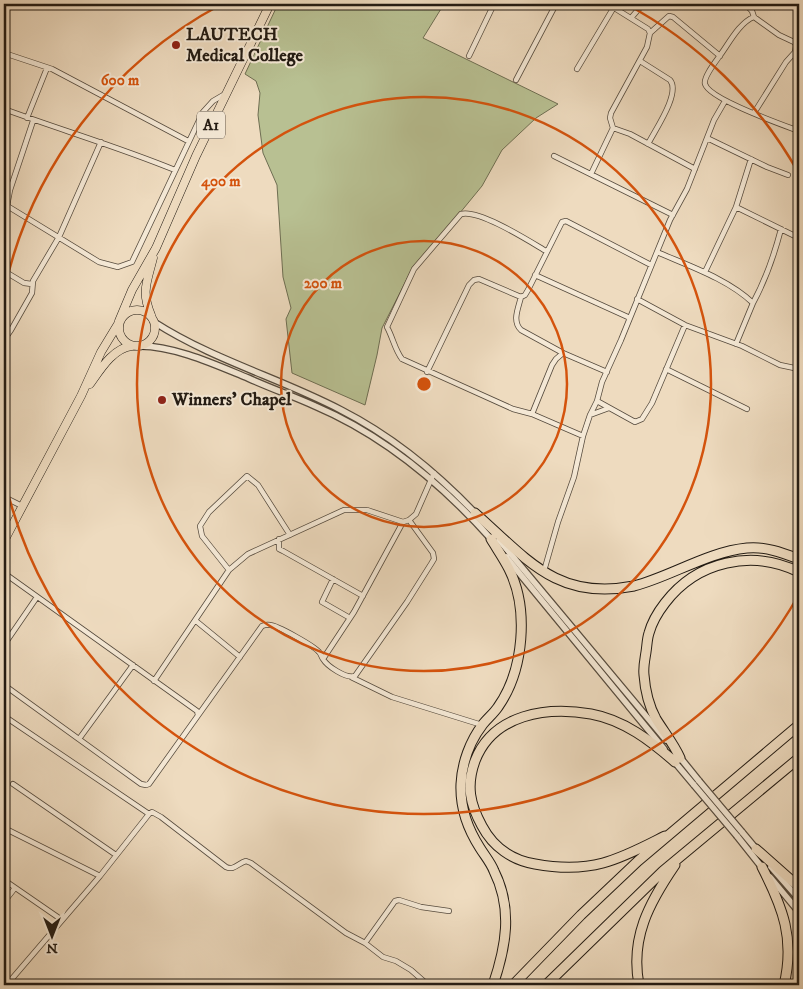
<svg xmlns="http://www.w3.org/2000/svg" width="803" height="989" font-family="'IM FELL DW Pica',serif">
<rect width="100%" height="100%" fill="#eedbbf"/>
<filter id="stains"><feTurbulence type="fractalNoise" baseFrequency=".004" numOctaves="4"/><feColorMatrix values="0 0 0 0 .2 0 0 0 0 .09 0 0 0 0 .02 0 0 0 .5 -.17"/></filter>
<radialGradient id="worn" r=".72"><stop offset=".6" stop-color="#630" stop-opacity="0"/><stop offset="1" stop-color="#630" stop-opacity=".3"/></radialGradient>
<!-- green -->
<path fill="#b8c092" stroke="#6e6e52" d="M278,4H444L423,38L558,104L536,118L502,150L482,186L409,275L382,328L377,355L365,405L292,373L286,319L291,308L283,277L277,185L263,153L258,115L260,93L256,81L245,74Z"/>
<g fill="none" stroke-linecap="round" stroke-linejoin="round">
<defs>
<path id="minor" d="M608,4L648,29L650,33L647,47L611,113L610,118L613,128L630,134L695,169
M745,4L752,11L754,17L779,35L794,42
M754,17C740,22 729,43 721,54C717,60 703,77 705,84C709,99 783,125 799,131
M631,18L643,4
M650,33L669,16L673,17L720,56
M794,42L799,35
M4,53L52,69L188,141
M469,56L494,4
M640,61L670,80C681,93 655,130 648,144
M577,69L614,7
M516,80L556,4
M4,109C61,130 119,147 175,170
M754,113L786,62L795,52L796,45L794,42
M27,118L47,68
M707,138L767,167L788,175
M554,156L673,215
M591,174L613,128
M4,204L99,262L118,267L132,262L203,112L213,101L225,94
M736,207L799,238
M4,216L7,206L10,190L33,121
M546,251C529,241 479,209 461,214L414,269L387,327C393,338 395,350 402,359L513,409L532,414L583,436
M657,252C689,266 728,279 753,303L736,344
M4,271L24,283L32,284
M705,272L736,207L751,159
M535,275L630,318
M637,299L685,325L742,346L780,365L799,369
M753,303C766,279 774,256 781,229
M4,340L11,330L32,293L33,281L59,237L101,142
M666,369L747,409
M427,372L469,285L474,280L479,279L521,297
M607,372L563,353L521,330C512,321 518,309 521,297L525,295L528,290L562,222L566,221L651,265
M597,401L635,422L642,419L652,403L685,325
M532,414L552,365L556,359L563,353
M590,415L609,408
M4,497L22,506
M279,539V549L283,551L363,596
M229,570L202,536L200,526L209,512L247,476L258,485L290,535
M544,571L558,522L574,477L583,436L590,415L597,401L602,382L621,340L670,220L687,189L714,120L725,101
M4,573L197,711L198,715
M333,579L322,602L350,618
M196,621L240,657
M4,645L37,597
M323,659C327,666 346,679 355,676L407,602L431,564L434,559L433,553L409,520
M351,677L392,697L482,725
M154,681L229,570L248,554L344,510H367L403,522
M4,685L141,784L146,785L149,784L262,626C266,625 266,624 270,625C277,625 314,646 319,652C321,654 321,656 323,659L354,612L403,522L409,520L416,514L434,473
M4,716L149,814
M79,739L133,665
M13,784L116,855
M4,828L100,876
M4,880L62,920
M4,902L15,888
M365,943L395,901L399,900L421,907L449,911
M4,978L12,982L14,985
M10,981L100,876L149,814L152,812L161,817L226,867C234,871 238,863 246,861L251,863L346,933L365,943L383,957L396,961L411,970L428,985"/>
<path id="tertiary" d="M154,322C213,360 280,378 341,410C392,436 437,473 476,514
M140,346C175,346 216,365 248,378C270,388 293,396 315,406C383,435 443,485 492,540
M499,540L666,740
M506,557L664,749
M678,755L699,781
M673,760L694,785
M742,832L757,850
M737,836L764,870
M771,867L799,899
M770,877L799,912"/>
<path id="trunk" d="M119 328a18 18 0 1 1 36 0a18 18 0 1 1-36 0Z
M151,315C141,292 147,282 153,258
M119,321L132,290L156,248L196,156L270,4
M90,384C100,370 113,348 132,346
M4,541L81,396L101,352L118,324"/>
<path id="motorway" d="M475,513C527,559 557,601 634,586C672,576 707,552 747,548C765,546 783,553 799,559
M491,539C497,549 504,559 509,569C529,609 524,670 498,707C494,713 488,718 483,724C470,741 462,763 461,784C460,808 467,828 480,848C485,856 491,863 494,871C513,909 506,947 493,985
M680,758C674,744 664,732 656,719C649,706 645,689 644,675C643,667 645,659 646,652C647,646 647,639 649,633C652,622 658,612 665,603C697,561 752,549 799,572
M665,836C645,846 625,857 603,863C581,869 557,868 535,864C512,860 493,847 482,826C470,804 466,786 475,761C493,714 547,706 591,714C624,720 651,741 675,762
M756,849L799,887
M762,867C783,908 795,939 784,985
M513,985L581,915L638,861L799,725
M546,985L663,871L799,758
M639,985C630,938 649,903 675,865"/>
</defs>
<!-- minor casing -->
<use href="#minor" stroke="#564b3e" stroke-width="6"/>
<!-- tertiary casing -->
<use href="#tertiary" stroke="#564b3e" stroke-width="8"/>
<!-- trunk casing -->
<use href="#trunk" stroke="#231b13" stroke-width="9"/>
<!-- motorway casing -->
<use href="#motorway" stroke="#231b13" stroke-width="11"/>
<!-- minor -->
<use href="#minor" stroke="#f4e8d5" stroke-width="4.5"/>
<!-- tertiary -->
<use href="#tertiary" stroke="#f4e8d5" stroke-width="5.5"/>
<!-- trunk -->
<use href="#trunk" stroke="#eedbbf" stroke-width="8"/>
<!-- motorway -->
<use href="#motorway" stroke="#eedbbf" stroke-width="9"/>
<defs>
<path id="tertiary-bridge" d="M699,781L742,832
M694,785L737,836"/>
</defs>
<!-- tertiary-bridge casing -->
<use href="#tertiary-bridge" stroke="#564b3e" stroke-width="8" stroke-linecap="butt"/>
<!-- tertiary-bridge -->
<use href="#tertiary-bridge" stroke="#f4e8d5" stroke-width="5.5"/>
</g>
<!-- distance rings -->
<g fill="none" stroke="#d4530d" stroke-width="2.5">
<circle cx="424" cy="384" r="143"/>
<circle cx="424" cy="384" r="287"/>
<path d="M798 596A430 430 0 0 1 4 477M4 291A430 430 0 0 1 222 4M626 4A430 430 0 0 1 798 172"/>
</g>
<!-- markers -->
<g fill="#8f2418" stroke="#f4e8d5" stroke-width="2">
<circle cx="176" cy="45" r="5"/>
<circle cx="162" cy="400" r="5"/>
</g>
<g text-anchor="middle" dominant-baseline="central" stroke-width="4" stroke-linejoin="round" paint-order="stroke">
<!-- shield labels -->
<rect fill="#f4e8d5" stroke="#62584d" stroke-width="1" x="197" y="111.5" width="28" height="27" rx="4"/>
<g font-size="16" font-weight="bold" fill="#231b13">
<text x="211" y="125">A1</text>
</g>
<!-- poi labels -->
<g font-size="18" font-weight="bold" fill="#231b13" stroke="#f4e8d5" text-anchor="start">
<text x="186" y="35">LAUTECH<tspan x="186" dy="21">Medical College</tspan></text>
<text x="172" y="400">Winners' Chapel</text>
</g>
</g>
<circle cx="424" cy="384" r="8" fill="#d4530d" stroke="#f4e8d5" stroke-width="2.5"/>
<g font-size="15" text-anchor="middle" font-weight="bold" fill="#d4530d" stroke="#f4e8d5" stroke-width="4" stroke-linejoin="round" paint-order="stroke">
<text x="120" y="85">600 m</text>
<text x="221" y="186">400 m</text>
<text x="323" y="288">200 m</text>
</g>
<!-- margin -->
<rect width="803" height="989" fill="none" stroke="#eedbbf" stroke-width="20"/>
<rect x="5" y="5" width="793" height="979" fill="none" stroke="#231b13" stroke-width="2.5"/>
<rect x="10" y="10" width="783" height="969" fill="none" stroke="#231b13"/>
<!-- north arrow -->
<g transform="translate(52 936) rotate(180)" stroke="#f4e8d5" stroke-width="4" paint-order="stroke">
<path d="M0-4L9 19L0 12L-9 19Z" fill="#231b13"/>
<text y="-8" font-size="14" font-weight="bold" text-anchor="middle" fill="#231b13">N</text>
</g>
<rect width="100%" height="100%" filter="url(#stains)"/>
<rect width="100%" height="100%" fill="url(#worn)"/>
</svg>
